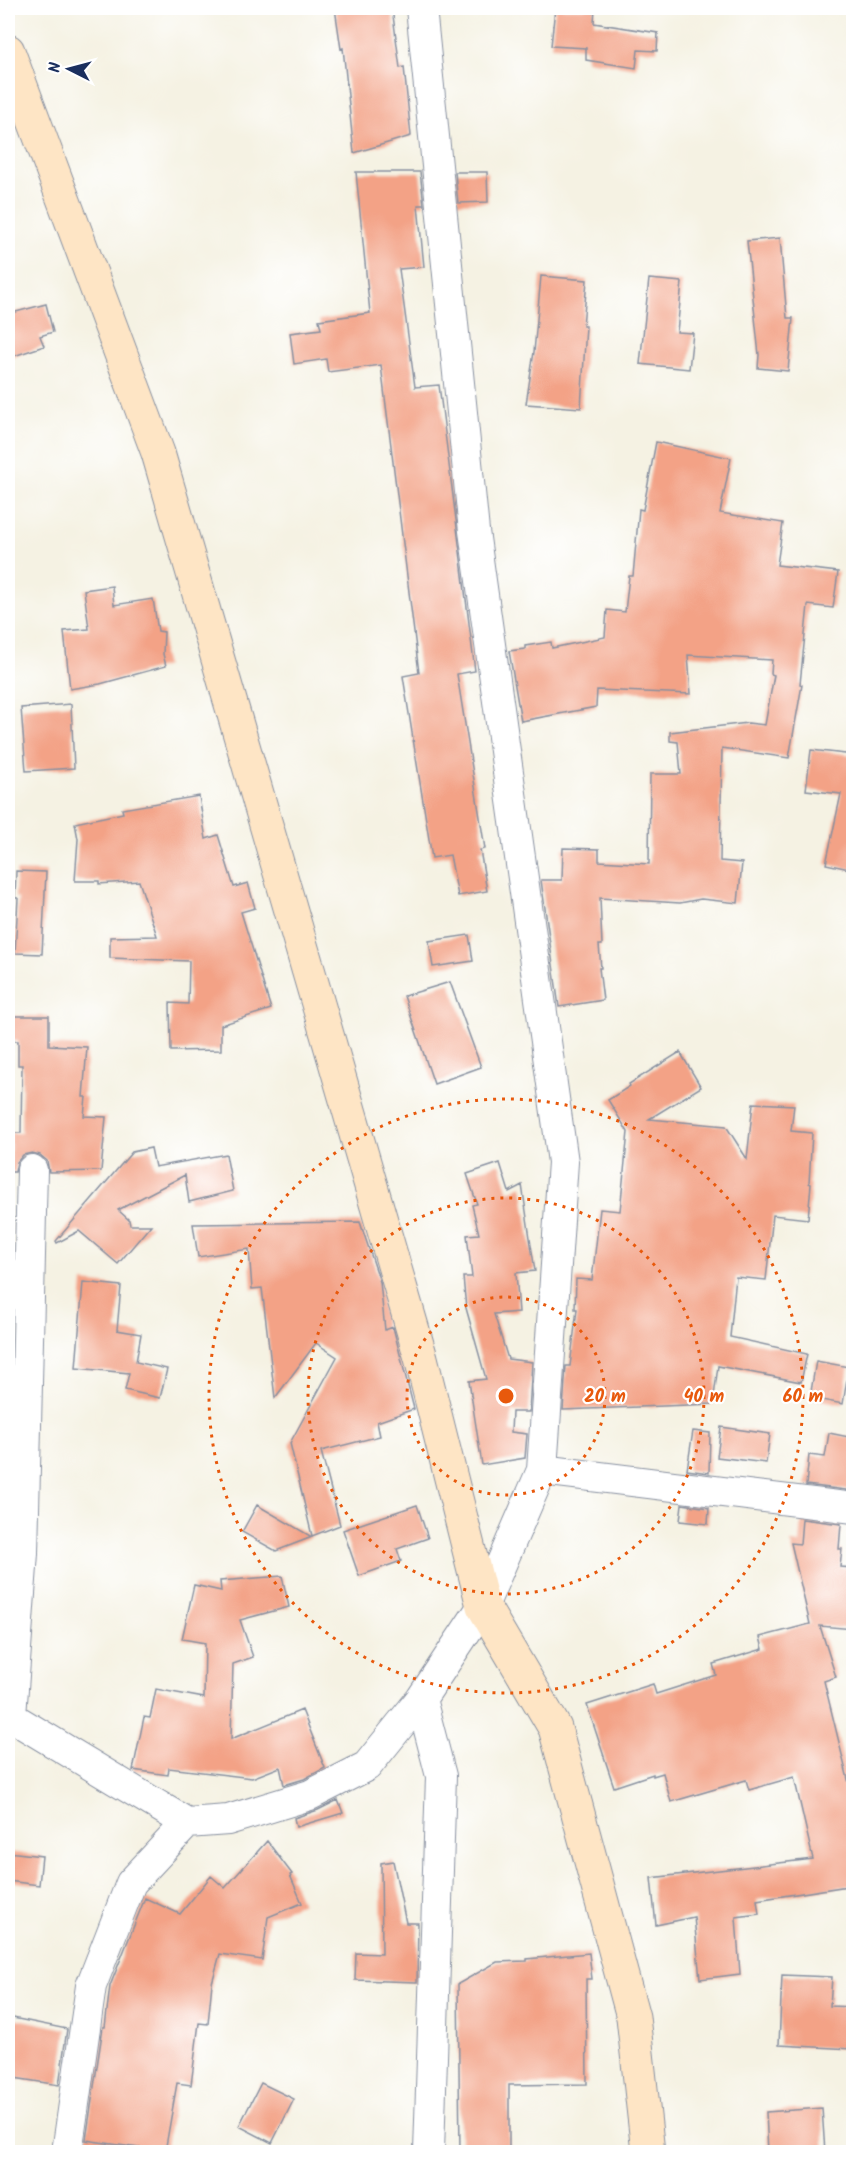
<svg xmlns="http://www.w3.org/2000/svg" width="861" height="2160" font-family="Kalam,sans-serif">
<rect width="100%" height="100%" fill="#fff"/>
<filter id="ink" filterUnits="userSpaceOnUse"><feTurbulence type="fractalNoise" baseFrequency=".0167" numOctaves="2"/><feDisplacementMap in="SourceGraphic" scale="12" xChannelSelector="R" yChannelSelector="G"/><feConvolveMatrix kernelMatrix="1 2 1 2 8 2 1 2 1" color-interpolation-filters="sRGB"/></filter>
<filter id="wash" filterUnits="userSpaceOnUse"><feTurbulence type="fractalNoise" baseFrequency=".008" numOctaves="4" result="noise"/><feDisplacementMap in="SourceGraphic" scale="24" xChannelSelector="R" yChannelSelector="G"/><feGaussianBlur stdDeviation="1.35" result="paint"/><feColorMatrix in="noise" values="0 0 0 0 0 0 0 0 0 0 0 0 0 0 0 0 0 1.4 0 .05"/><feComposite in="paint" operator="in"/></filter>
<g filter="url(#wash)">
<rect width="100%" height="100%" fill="#f5f2e3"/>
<g id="blocks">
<!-- building -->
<path fill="#f3a286" d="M335,8H392L400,68L404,67L411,136L354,153L343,48L341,49Z
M555,8H595L594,23L658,33L657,51L638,50L636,68L586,60V48L551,46Z
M356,172H420L424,205H418L424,267L399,269L415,387L439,385L475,671L457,674L485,849L480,850L487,891L458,896L450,855L432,858L403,676L419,673L381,365L328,372L326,359L294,364L290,333L321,329L319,320L370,313Z
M455,172H487L488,202L458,203Z
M780,238L787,318H793L788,371L758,368L759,355L747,241Z
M541,276L587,280L583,326H586L581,408L526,404L534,352Z
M649,279L682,282L677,332L693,333L689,369L640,364Z
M46,304L53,332L40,336L44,346L8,358V314Z
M656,442L731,458L720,513L783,523L777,565L838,572L833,608L808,605L800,684L802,685L789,758L722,748L720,861L742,863L738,903L701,899L680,903L600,898L602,945H599L601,968H599L603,1000L559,1007L541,880H562L563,848L599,849V861L649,864L650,774H681L678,742L670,741V732L748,723L765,725L774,675L771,674L772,660L688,655L691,694L597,690L596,707L521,721L509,651L525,649V646L551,642L552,648L605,637L607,610L625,612L629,576H633L639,509L643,510Z
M112,586L114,605L153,599L158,631L164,632L163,654L166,666L100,684L70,689L64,631L89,629L84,590Z
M71,704L74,768L26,771L21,708Z
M811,750L854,755V870L826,864L841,794L806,790Z
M199,796L206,839L218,835L234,887L248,883L255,908L241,912L271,1009L221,1025V1050L171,1051L170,1003L188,1004L189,961L110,958V937L157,936L139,881L99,884V881H75L78,839L75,823L123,813L122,809Z
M16,871L46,872L42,954L15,953L18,898H15Z
M469,935L473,961L433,967L429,941Z
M450,982L481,1067L434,1084L404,996Z
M8,1016H49V1045L87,1047L83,1097H86L84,1116L106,1117L101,1171L49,1172L47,1161L40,1155L32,1153L23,1155L17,1162L15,1172H10L11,1133H21L22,1065H18V1041H8Z
M680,1052L701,1087L649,1119L726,1126L747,1159L753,1103L794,1105L791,1131L812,1133L809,1183L811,1184L808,1219L773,1215L766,1280L736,1277L730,1337L807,1354L801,1382L718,1366L713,1404L563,1410L566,1366H570L577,1309H575L576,1279L592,1280L600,1209L620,1211L628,1132L608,1100L630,1086L629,1084Z
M151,1148L155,1167L226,1154L233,1191L189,1202L185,1175L118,1210L129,1220L130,1225H151L118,1264L79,1231L57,1243L56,1241L132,1152Z
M500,1163L509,1192L522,1185L535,1271L516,1273L519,1312L494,1314L508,1359L532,1362L529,1412H512L511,1432L527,1434L525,1458L482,1465L469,1381L486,1379L466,1308L463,1277H472L467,1235L479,1234L472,1205L477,1204L467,1174Z
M360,1222L380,1282L385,1330L393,1327L414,1409L377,1422L380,1436L321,1451L340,1525L312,1536L290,1443L337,1357L316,1343L275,1398L262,1288L252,1289L249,1249L198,1257L193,1224Z
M83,1282L121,1286L117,1330L141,1334L136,1362L167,1369L160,1398L125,1390L129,1373L76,1368Z
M816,1361L849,1367L843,1404L810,1398Z
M721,1427L770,1434L766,1463L717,1457Z
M693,1431L710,1433L709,1473L687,1470Z
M829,1433L854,1438V1491L806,1485L809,1455L825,1457Z
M682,1504L709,1508L708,1524L680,1521Z
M257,1505L312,1537L276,1551L242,1532Z
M417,1505L428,1538L397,1549L401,1561L359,1576L343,1530Z
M802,1519L841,1524L839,1549H842L840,1567L854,1568V1629L820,1626L836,1677L824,1681L854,1804V1885L757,1900L759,1914L736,1917L740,1974L700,1979L694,1917L656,1925L651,1878L813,1859L794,1777L749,1790L746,1780L671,1802L663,1773L653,1776V1774L614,1787L587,1705L653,1684L656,1694L716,1675L713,1664L763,1649L760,1637L810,1624L791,1543L800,1544Z
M282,1576L289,1607L240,1620L253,1657L233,1664L231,1739L302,1710L325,1768L304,1779L284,1785L280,1767L252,1778L169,1768L168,1775L133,1770L144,1717L150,1718L156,1689L204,1698L205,1643L182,1639L194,1585L221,1591L220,1581Z
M338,1800L343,1813L296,1827L294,1818L318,1810Z
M267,1841L292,1874L290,1875L302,1903L268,1917L262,1960L220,1954L212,1983L208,2024L199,2023L191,2085L177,2083L165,2152L86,2140L103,2027H105L110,1986L145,1898L180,1914L211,1876L225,1888Z
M8,1852L42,1856L39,1885L8,1881Z
M393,1861L406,1923H418L417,1982L355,1980L356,1953L382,1954L381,1863Z
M589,1953L592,1979H586L587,2084L509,2085V2152H460L458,1984L497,1962L527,1961V1959Z
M782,1975L832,1977L830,2006L854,2007L852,2049L779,2045Z
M8,2017L67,2029L59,2085L8,2077L11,2052L8,2051Z
M261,2083L294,2099L272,2143L239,2126Z
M822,2108L825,2152H768L766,2112Z"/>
</g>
</g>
<g filter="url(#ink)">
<use href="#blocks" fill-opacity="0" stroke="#8890a0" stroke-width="1.5"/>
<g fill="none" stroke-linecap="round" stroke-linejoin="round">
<defs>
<path id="minor" d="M542,1470L854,1508
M421,1699L441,1776L429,2152
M8,1715L187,1823L228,1820L310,1795L367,1766L421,1699L483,1606L542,1470L563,1162L474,531L421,8
M11,1716L23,1553L32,1170
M67,2152L91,1986L131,1883L187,1823"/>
<path id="secondary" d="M8,51L158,453L421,1358L483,1606L555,1728L633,2017L648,2152"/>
</defs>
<!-- minor casing -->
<use href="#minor" stroke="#8890a0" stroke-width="32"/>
<!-- secondary casing -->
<use href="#secondary" stroke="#8890a0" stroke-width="35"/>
<!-- minor -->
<use href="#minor" stroke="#fff" stroke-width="30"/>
<!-- secondary -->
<use href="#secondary" stroke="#fee5c5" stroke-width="33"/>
</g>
</g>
<!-- distance rings -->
<g fill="none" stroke="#e8590c" stroke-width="3" stroke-dasharray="3 6">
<circle cx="506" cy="1396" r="99"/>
<circle cx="506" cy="1396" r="198"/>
<circle cx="506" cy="1396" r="297"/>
</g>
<circle cx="506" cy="1396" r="9" fill="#e8590c" stroke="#fff" stroke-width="3"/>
<g font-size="18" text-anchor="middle" font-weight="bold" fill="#e8590c" stroke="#fff" stroke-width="4.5" stroke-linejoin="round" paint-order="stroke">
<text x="605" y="1402">20 m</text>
<text x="704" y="1402">40 m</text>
<text x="803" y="1402">60 m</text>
</g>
<!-- margin -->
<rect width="861" height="2160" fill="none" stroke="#fff" stroke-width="30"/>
<!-- north arrow -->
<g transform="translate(69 69) rotate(276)" stroke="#ffffff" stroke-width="4.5" paint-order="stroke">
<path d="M0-4.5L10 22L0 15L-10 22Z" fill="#1b2f5e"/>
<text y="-9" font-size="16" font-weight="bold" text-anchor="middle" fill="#1b2f5e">N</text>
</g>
</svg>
